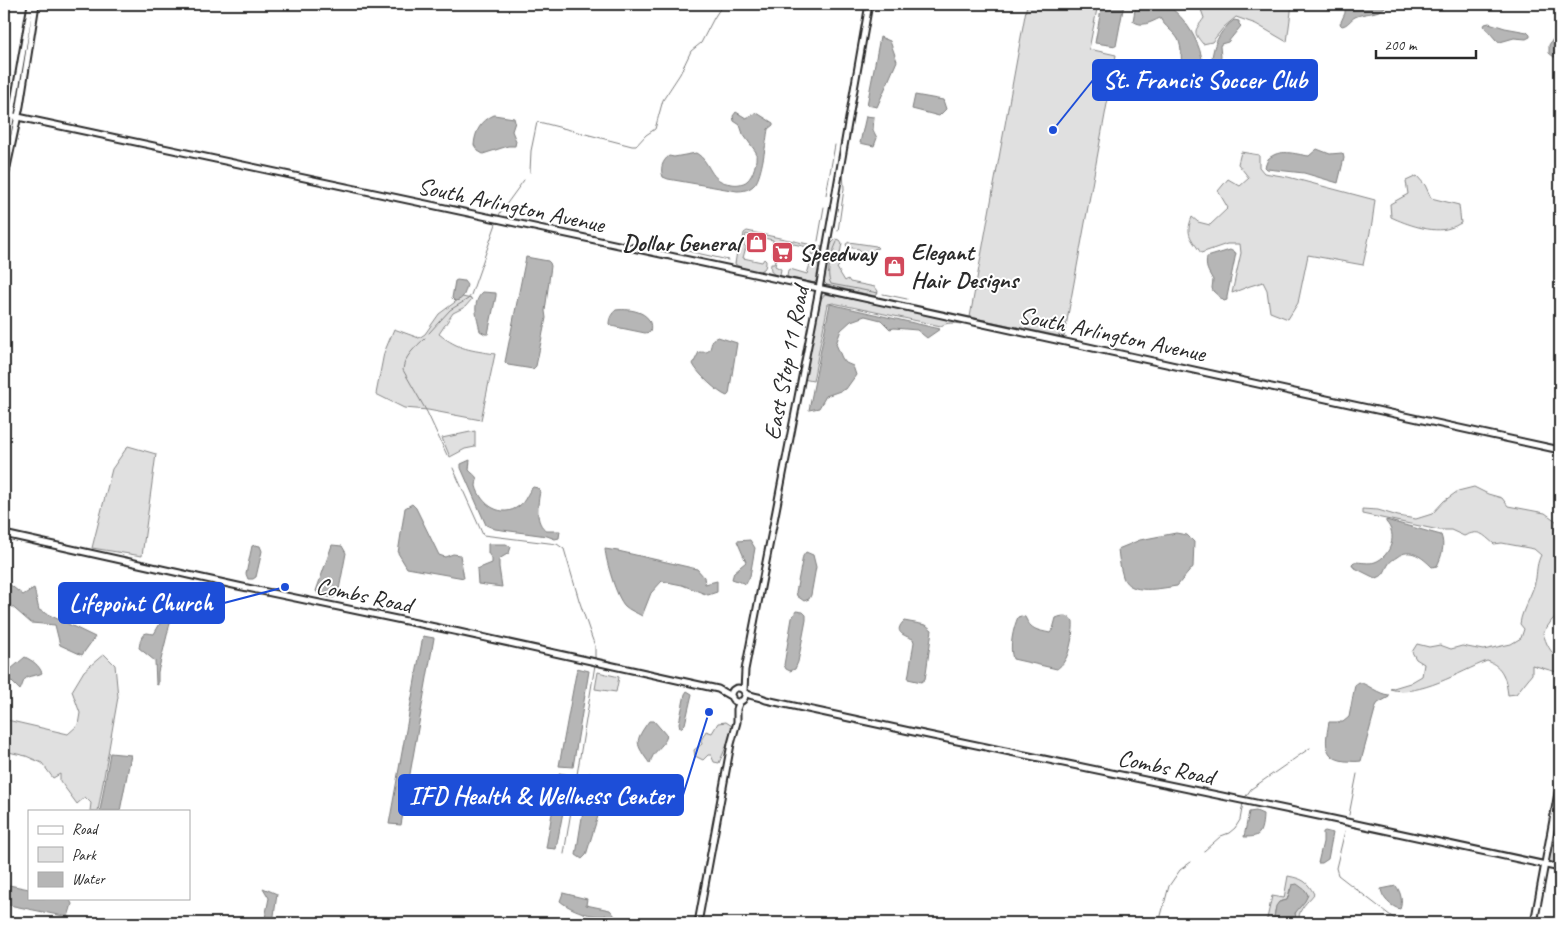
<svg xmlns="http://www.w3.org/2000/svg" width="1564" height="927" font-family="Caveat,sans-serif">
<rect width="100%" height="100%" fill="#fff"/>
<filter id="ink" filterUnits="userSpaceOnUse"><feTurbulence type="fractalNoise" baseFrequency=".02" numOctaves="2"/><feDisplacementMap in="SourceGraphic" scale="10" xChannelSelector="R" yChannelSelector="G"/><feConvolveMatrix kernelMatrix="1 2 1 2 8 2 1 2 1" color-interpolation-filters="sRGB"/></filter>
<g filter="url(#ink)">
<!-- green -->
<path fill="#e0e0e0" stroke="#868686" d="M1027,4H1098L1089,49L1116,55L1064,337L970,317Z
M1199,4H1292L1287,42L1256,24L1236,17L1224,27L1212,42L1203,44C1192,31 1195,31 1204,18Z
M1241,152L1259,155V167L1264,173L1288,177L1375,200L1372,223L1363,265L1308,255L1298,303L1288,319L1270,312L1267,290L1263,282L1250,286L1232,293L1241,253L1240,244H1227L1201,253C1191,238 1185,235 1192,217L1198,222L1210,225L1228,208L1218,191L1228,179L1240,186L1249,178L1238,164Z
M1417,176L1425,185L1431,198L1459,205L1461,223C1457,225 1454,227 1450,228C1433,234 1406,224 1391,217L1390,204L1408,194L1406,181Z
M747,231L822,247L819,256L811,254L812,248L789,243L788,246L780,244L775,266L781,269L780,275L777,276C771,273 770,270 771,264H774L776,257L773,256V240L746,234L744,245L746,247L743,258L762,262L764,259L766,261C766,263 766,267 764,269C760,274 740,268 735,264L738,245L742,246L744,233Z
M836,239L840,240L842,243L838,264L839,266L837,268L845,281L848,279L850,282L875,287L878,291L877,295L875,296L827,285L824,282L831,244Z
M849,242L876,246L878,248L874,249L871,260L867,252L866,254V256L859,249L847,247L846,244Z
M811,261L819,264L816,281L814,283L787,277L788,270L790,269L807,274Z
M825,294L963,321L962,324C954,323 947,322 941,326L833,303L828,304L813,381L803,379L821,299Z
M462,297L472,299L465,307L453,313L439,334C459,350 471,350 495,354L481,420L428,410L404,408L376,394L384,353L394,329L419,338L425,334L439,314Z
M475,431V447L465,449L450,457L442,438Z
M128,446L156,454L142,556L92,548L112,469Z
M1474,487L1488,494L1502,498L1508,506L1545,513L1560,524V613L1552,620L1543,633C1546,643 1550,653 1560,659V673L1532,665V674L1516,694L1508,695C1506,679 1503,666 1487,661C1461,671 1418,698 1390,689L1410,683L1422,676L1424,664L1416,659L1412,652L1417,644L1429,647L1440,645L1451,649L1462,646L1483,650L1511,644L1521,638L1524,629L1520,624C1522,608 1533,595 1536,578C1537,569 1537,563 1541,555L1534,549L1502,543L1494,544C1482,534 1480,529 1464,536L1451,530H1439L1362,514V509L1378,510L1398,516L1416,519L1432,514L1444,501L1458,491Z
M104,654L115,665L118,697L98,811H90L91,803L85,797L77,804L60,781V774L53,778L42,763L26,756L4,751V730L7,720L68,734L78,725L80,713L72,691L84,671Z
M598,672L619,677L616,692L595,689Z
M726,722L732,726L729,740L719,763L714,762L711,755H708L703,760L695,756L694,750L702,744L701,740L706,731L712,733L718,723Z
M1555,827H1560V864L1548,861Z
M1288,876C1303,879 1307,881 1314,894C1308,902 1299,908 1299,918L1306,923H1302L1294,916L1297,910L1290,889L1287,900L1279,902L1275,911L1273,923H1266L1272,896L1284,898Z"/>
<!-- water -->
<path fill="#b6b6b6" stroke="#7e7e7e" d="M1102,4H1124L1116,46L1095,43Z
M1136,4C1143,4 1156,1 1163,4C1186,12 1212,60 1200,82C1191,85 1188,79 1184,72L1183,73L1184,76L1183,77L1177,75L1179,68L1182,71H1183C1180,61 1183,49 1178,39C1173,31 1165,27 1160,18C1151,22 1142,28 1133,21Z
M1345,4H1385L1386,6C1378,15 1365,12 1355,17C1350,20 1348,25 1342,26L1340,24L1345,13Z
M1234,20L1239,21V24L1241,26L1228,42L1221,44L1220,46L1221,57L1213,94V99L1209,101L1208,98L1211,94L1210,91C1212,62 1208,40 1234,20Z
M1489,23L1505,28L1527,32L1530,35V37L1526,39L1514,38L1500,42L1496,40L1484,26L1485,24Z
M880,37L890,41L897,61L877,107L867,105Z
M1560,38V56L1554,57L1549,53V45L1553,39Z
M915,95L943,100L946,109L939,116L912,109Z
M736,112L746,118L757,113L773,123V125L768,129C766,141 762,176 755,184C750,190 743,191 737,191L668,179L663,177C660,169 662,161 669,156L674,157L696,153C712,162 708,182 732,184C737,185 743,184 747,181C754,175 757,161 756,152L743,134L740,125L734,121L733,116Z
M494,115L514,118L515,122L512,131L516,141L515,146H508L483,154L478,151L474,145C475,131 481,121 494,115Z
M866,116L874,117L873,130L877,138L874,146L860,143Z
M1317,149L1330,154L1342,153L1343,154L1344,158L1338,183L1304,173L1267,169L1265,167L1268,159C1280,148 1294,154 1309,156Z
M1230,250L1236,253L1227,297V300L1224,301L1213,291L1212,288L1213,280C1208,271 1205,268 1207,257Z
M526,257L548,261L550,263L551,266L545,311L546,318L536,366L533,369L508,365L505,362Z
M457,280L464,281L467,285C465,292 464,300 455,301L452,298L455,281Z
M483,292L496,293V296L488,334H485L480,331C477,317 471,303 483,292Z
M830,304L940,329L927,338L917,330L894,328L890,329L881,320L865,316L851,321L841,330L836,344L842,358L846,363L853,366L856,375L846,389L826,396L819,408L809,410Z
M616,310C632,308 655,313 650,332L645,333L611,326L609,324C609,318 612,313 616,310Z
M718,337L737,343L729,394L727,396C718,393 697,373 693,364L699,352C712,353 709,350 713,339Z
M470,460L469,470C471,473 476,475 477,479C477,481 476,484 476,486C481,505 502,519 519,506C526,501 527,493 533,487L538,488L540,491C538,504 534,523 547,531H560L559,538L555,539L547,536L495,529L486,525L461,468V464Z
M412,504L416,508L439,555L445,557L453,554L460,555L464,578L407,568L398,553L405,508Z
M1386,520L1441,535C1445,545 1442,556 1437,566L1432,567C1422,557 1410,547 1397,557C1394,559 1390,561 1388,565C1384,572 1384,577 1375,578L1353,567L1352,564L1354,562C1361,562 1369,564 1375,562C1391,556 1398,534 1386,522Z
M1176,533L1187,535L1194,542L1193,567L1177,586C1162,588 1129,596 1123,577C1120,568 1119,558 1118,549L1140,540Z
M750,540L755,548L750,576L746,584L732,579L734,572L746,562L737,541Z
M488,544H506L511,547L509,553L499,559V567L502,587L478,584L477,569L492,563V559L488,553Z
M255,545L260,546L262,551L256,577L253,579H248L246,574L252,546Z
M332,545L342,546L346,553L338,595L333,598L319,595L316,591Z
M605,549L618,551L697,569L704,577L705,584L717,581V592L708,595L682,585L662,581L651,593L642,616C637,613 629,610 625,606C616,597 606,561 605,549Z
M806,552L813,555L816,567L811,595L809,599L804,601L797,596L796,592L803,556Z
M4,580L23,595L34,588L39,610L95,637L82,655L60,645L55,625L31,623L8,603L4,605Z
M796,611L803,612L806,615V620L798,662L795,669L790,671L786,669L784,665L792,618Z
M166,613L171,618L170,623L158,672V685L156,684L155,661L139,648C140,644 140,634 147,633C149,633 152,634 154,634Z
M1021,616L1025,617C1031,630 1037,630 1050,633L1053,629L1056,618C1063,615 1068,615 1073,621C1074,631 1070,655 1063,663C1063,664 1057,669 1057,669L1013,659C1009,647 1013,629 1018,617Z
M904,621L926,625L932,630L926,673L925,679L921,682L908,679L914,642L913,639C903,635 893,632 904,621Z
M423,636L434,638L401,825L389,824Z
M25,657C33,661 39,665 42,673C37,676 29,675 25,679C23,681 22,687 20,690L10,680L4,682V675Z
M577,668L589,671L573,767L559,766Z
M1359,682C1369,685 1378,694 1389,695V697L1378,703L1376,706L1361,761C1356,762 1350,761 1345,761C1321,758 1326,739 1329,722H1343L1349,717L1355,685Z
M687,691L692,694L685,724L682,727L680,728L679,723L685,694Z
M649,721H654L667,736C664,747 652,751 650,764C635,743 634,742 649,721Z
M110,753L131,755L120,811H100Z
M559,773L570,775L556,849L546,848Z
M589,773L597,775L606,790L586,855L582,859L576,855Z
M1256,811L1263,814C1263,819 1262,833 1257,835C1255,837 1247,837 1244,837L1249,812Z
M1325,831L1333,833L1328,859L1322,863H1318L1323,842V832Z
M4,884L29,889V898H66L70,900L72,904L68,917L4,904Z
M1297,884L1305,890L1308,895L1305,901L1295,913L1296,918L1302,923H1273L1276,906L1279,902L1287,900L1292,885Z
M1396,886C1401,892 1403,902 1400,909C1391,907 1382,898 1381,889Z
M263,888L277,894L273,923H264L269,898Z
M563,893L587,899L586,905L610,910L615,916L614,919L609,922L607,921L606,915C594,919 569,909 560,901Z"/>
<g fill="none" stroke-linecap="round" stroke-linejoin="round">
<!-- stream -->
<path stroke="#7e7e7e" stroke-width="1" d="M530,172L531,151L537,122L543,123L632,146H636L646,135L655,129L663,100L680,74L691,51L701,43L714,18L723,4
M826,195L835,145
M499,217L500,213L524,180
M838,231L844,189L843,169
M818,241L824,207
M837,242C832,253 825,273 831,284L878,293
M682,248L683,250L728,260
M883,294L907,299
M429,333L450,310L468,299L471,295L497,221
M425,338C416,347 404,356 403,370L427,412L447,455
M453,468L483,535L557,544L564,549L579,600L592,638L595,646V661
M1244,799L1251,789L1310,748
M1349,815L1357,774
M1345,831L1336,868L1338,875L1400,923
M1204,851L1221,836L1229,833L1235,828L1240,820L1243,803
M564,854L595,665
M1159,923L1169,886L1180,870L1191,862"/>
<defs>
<path id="secondary" d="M4,114L731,269L1560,450
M4,159L31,4
M4,181L20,106L36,4
M4,534L238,586L459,632L718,689L732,697
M731 695a7 7 0 1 1 14 0a7 7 0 1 1-14 0Z
M744,691L745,670L819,289L869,4
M745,693C752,697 759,696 766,700L914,732L1333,819L1560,868
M698,923L731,744L737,722V709L740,701
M1534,923L1560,782"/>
</defs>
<!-- secondary casing -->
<use href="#secondary" stroke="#2b2b2b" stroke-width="9"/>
<!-- secondary -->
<use href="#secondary" stroke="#fff" stroke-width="5"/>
</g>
</g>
<!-- icons -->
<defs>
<symbol id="shop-square" viewBox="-11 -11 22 22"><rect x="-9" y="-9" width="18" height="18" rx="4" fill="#d1495b" stroke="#fff"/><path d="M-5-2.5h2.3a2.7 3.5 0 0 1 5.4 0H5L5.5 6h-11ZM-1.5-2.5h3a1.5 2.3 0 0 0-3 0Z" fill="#fff"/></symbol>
<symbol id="supermarket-square" viewBox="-11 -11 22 22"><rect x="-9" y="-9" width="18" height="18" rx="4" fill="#d1495b" stroke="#fff"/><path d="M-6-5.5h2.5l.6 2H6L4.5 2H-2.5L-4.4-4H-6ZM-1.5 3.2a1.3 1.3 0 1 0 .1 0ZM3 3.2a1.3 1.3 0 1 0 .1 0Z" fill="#fff"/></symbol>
</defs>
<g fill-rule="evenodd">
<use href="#shop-square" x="744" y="230" width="25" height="25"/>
<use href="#supermarket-square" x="770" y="240" width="25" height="25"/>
<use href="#shop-square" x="882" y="254" width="25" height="25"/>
</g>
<g text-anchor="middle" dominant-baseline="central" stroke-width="4" stroke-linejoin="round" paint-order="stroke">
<!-- street labels -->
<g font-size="24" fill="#2b2b2b" stroke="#fff">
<text transform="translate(511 205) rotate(12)">South Arlington Avenue</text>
<text transform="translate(1112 334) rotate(12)">South Arlington Avenue</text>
<text transform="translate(786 363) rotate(-79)">East Stop 11 Road</text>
<text transform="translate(364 595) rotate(12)">Combs Road</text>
<text transform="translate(1166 767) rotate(12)">Combs Road</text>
</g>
<!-- poi labels -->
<g font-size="24" font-weight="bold" fill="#2b2b2b" stroke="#fff" text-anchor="start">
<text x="740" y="243" text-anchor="end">Dollar General</text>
<text x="911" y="252">Elegant<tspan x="911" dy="28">Hair Designs</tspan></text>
<text x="799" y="253">Speedway</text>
</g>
</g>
<!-- callouts -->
<path fill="none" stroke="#1d4ed8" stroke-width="2" d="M1053 130L1093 80M285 587L224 603M709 712L683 795"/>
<g fill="#1d4ed8" stroke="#fff" stroke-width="2">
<circle cx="1053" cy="130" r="5"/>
<circle cx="285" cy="587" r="5"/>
<circle cx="709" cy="712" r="5"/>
</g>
<g fill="#1d4ed8" stroke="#1d4ed8" stroke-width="2">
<rect x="1093" y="60" width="224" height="40" rx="5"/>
<rect x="59" y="583" width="165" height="40" rx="5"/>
<rect x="399" y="775" width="284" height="40" rx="5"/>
</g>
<g font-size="25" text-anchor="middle" font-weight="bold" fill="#fff">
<text x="1205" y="88">St. Francis Soccer Club</text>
<text x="141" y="611">Lifepoint Church</text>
<text x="541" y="804">IFD Health &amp; Wellness Center</text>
</g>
<!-- margin -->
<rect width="1564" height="927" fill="none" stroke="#fff" stroke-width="20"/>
<rect x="10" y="10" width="1544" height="907" fill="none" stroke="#2b2b2b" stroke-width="2" filter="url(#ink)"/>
<!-- legend -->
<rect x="28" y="810" width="162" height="90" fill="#ffffff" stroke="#aaaaaa"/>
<rect x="38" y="826" width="25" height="8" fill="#ffffff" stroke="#aaaaaa"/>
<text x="72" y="834" font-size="15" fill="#2b2b2b">Road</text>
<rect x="38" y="847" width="25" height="15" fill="#e0e0e0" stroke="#aaaaaa"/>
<text x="72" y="860" font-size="15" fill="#2b2b2b">Park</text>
<rect x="38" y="872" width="25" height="15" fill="#b6b6b6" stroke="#aaaaaa"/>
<text x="72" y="884" font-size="15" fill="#2b2b2b">Water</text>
<!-- scale -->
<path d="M1376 50v8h100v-8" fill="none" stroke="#2b2b2b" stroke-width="2.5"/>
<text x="1384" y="50" font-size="15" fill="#2b2b2b" stroke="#ffffff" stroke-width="4" paint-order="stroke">200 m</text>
</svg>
